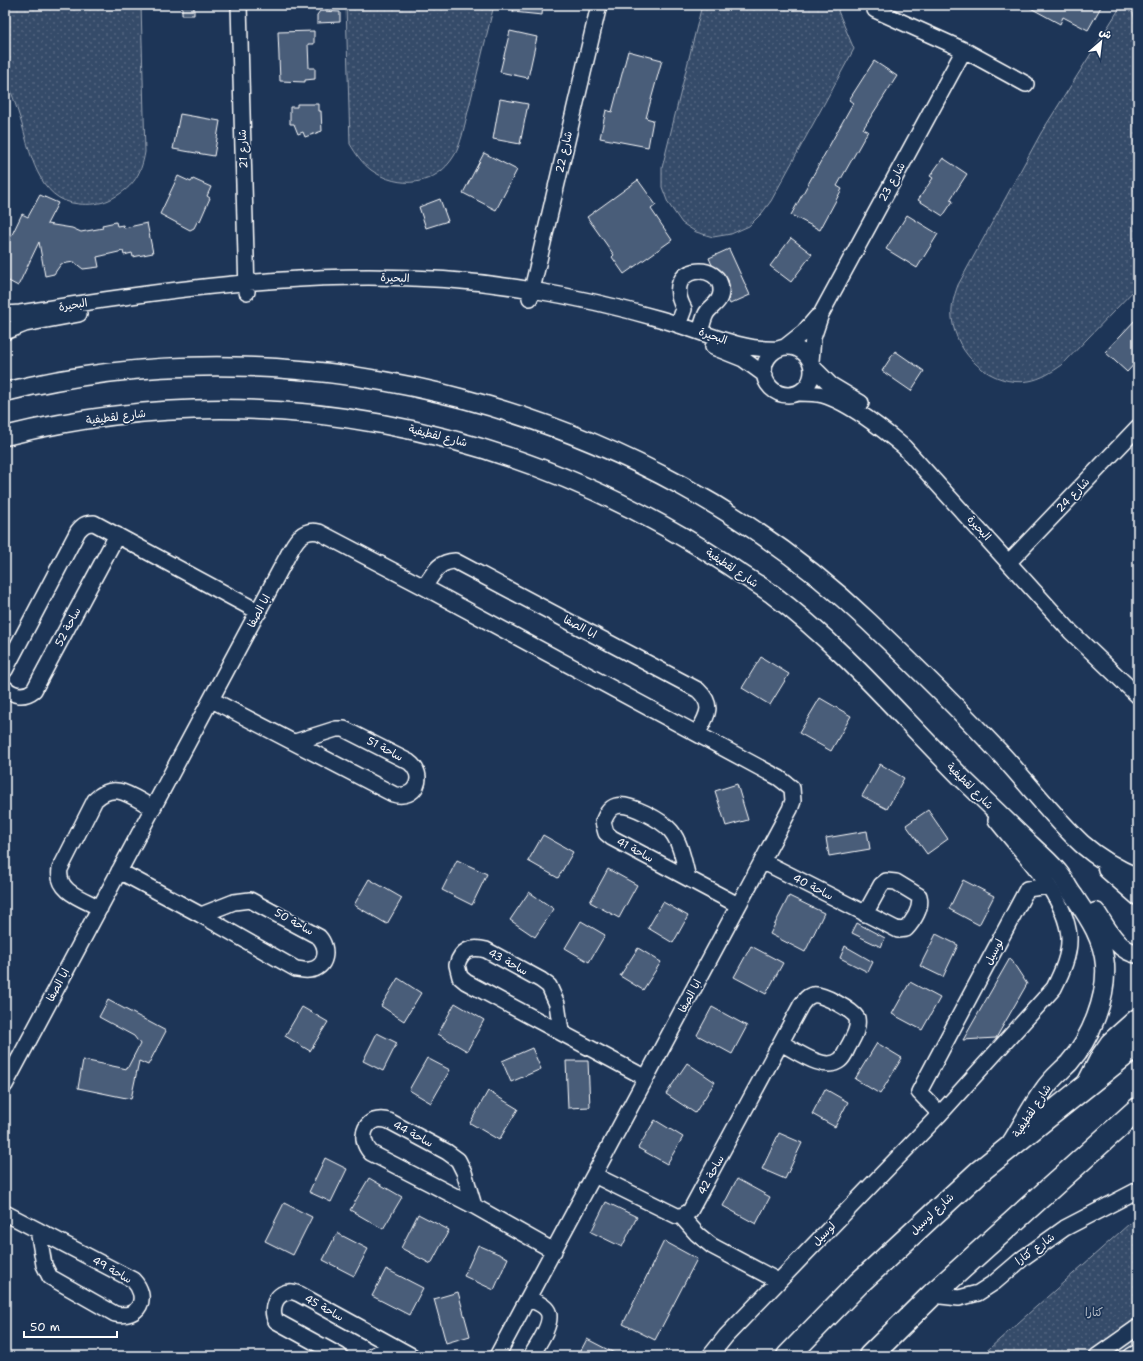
<svg xmlns="http://www.w3.org/2000/svg" width="1143" height="1361" font-family="'Shantell Sans','Playpen Sans Arabic',sans-serif">
<defs>
<pattern id="park-dots" width="8" height="8" patternUnits="userSpaceOnUse"><rect width="8" height="8" fill="#364b69"/><path d="M2 2h.1M6 6h.1" fill="none" stroke="#546680" stroke-width="1.8" stroke-linecap="round"/></pattern>
</defs>
<rect width="100%" height="100%" fill="#1d3557"/>
<filter id="ink" filterUnits="userSpaceOnUse"><feTurbulence type="fractalNoise" baseFrequency=".025" numOctaves="2"/><feDisplacementMap in="SourceGraphic" scale="8" xChannelSelector="R" yChannelSelector="G"/><feConvolveMatrix kernelMatrix="1 2 1 2 8 2 1 2 1" color-interpolation-filters="sRGB"/></filter>
<g filter="url(#ink)">
<!-- park -->
<path fill="url(#park-dots)" stroke="#9aa5b4" d="M5,5H141L145,152C141,177 131,189 109,200C100,204 89,205 79,204C37,201 30,150 20,118C15,102 8,85 5,69C2,50 5,25 5,5Z
M346,5H494L462,136C460,142 458,150 454,156C436,186 399,190 371,170C362,163 356,154 350,144Z
M702,5H841L838,11L854,49L771,201L762,213L749,226L731,234L713,237L696,232L682,223L668,203L662,187V168Z
M1121,6L1133,13L1138,30V286L1062,365C1052,372 1041,379 1029,381C991,387 956,355 952,318C951,307 954,296 958,285L1041,133Z
M1138,1216V1356H981Z"/>
<!-- building -->
<path fill="#4a5d79" stroke="#fff" d="M182,5H194V15H182Z
M514,5H543L542,15L513,12Z
M1025,5H1102L1088,30L1063,17L1060,24Z
M320,11L340,12V22L317,23V15Z
M314,31V44H308L309,68H315V79L305,80V82L280,81L278,32Z
M510,31L537,37L528,78L500,72Z
M628,51L662,60L646,118L653,120L648,147L600,138L606,110L612,112Z
M874,61L897,76L863,129L868,131L837,186L842,189L820,230L791,215L853,103L849,100Z
M500,99L528,104L520,144L493,139Z
M297,104H319V111H321L322,131L305,137L303,132L298,134L294,124H290V107H297Z
M180,114L220,121L214,156L173,149Z
M484,153L517,170L496,210L463,193Z
M943,158L967,174L950,200L953,201L943,216L918,200L933,178L930,176Z
M178,176L191,182L193,179L211,187L207,196L210,198L200,221L198,220L194,228L190,230L160,214Z
M638,180L656,205L651,209L672,240L624,274L612,257L614,255L587,217Z
M40,195L58,203L47,224L72,228L81,232L103,228L102,225L116,222L117,226L123,225L124,228L147,223L153,253L133,257L132,253L124,255L123,251L97,257L99,267L83,269L74,262L61,264L54,274L45,276L39,242L18,286L5,279V249L22,214L28,217Z
M440,199L448,221L426,228L419,207Z
M907,215L938,234L917,268L886,249Z
M791,238L812,254L791,282L770,266Z
M729,249L750,295L730,304L728,300L730,291L728,280L719,269L712,265L709,258Z
M1138,317V360L1127,372L1105,352Z
M895,351L924,371L911,391L882,371Z
M761,657L789,674L770,705L742,688Z
M820,698L851,716L831,751L799,733Z
M880,764L904,778L887,809L862,796Z
M737,784L748,820L726,826L715,791Z
M928,810L948,839L927,854L906,825Z
M867,831L870,849L829,856L826,838Z
M543,835L573,852L558,878L528,861Z
M457,860L487,874L472,905L442,890Z
M608,869L637,885L619,918L590,902Z
M369,879L402,898L387,924L354,905Z
M963,880L994,896L979,925L949,909Z
M529,892L554,909L535,937L510,920Z
M789,896L824,913L805,952L770,934Z
M663,902L688,916L673,943L648,928Z
M581,921L605,935L589,962L565,948Z
M857,923L885,938L881,947L852,933Z
M936,934L958,945L943,977L920,966Z
M751,946L783,963L766,994L734,977Z
M845,946L873,962L868,972L840,958Z
M638,948L661,962L643,990L620,976Z
M1010,958L1027,984L996,1038L963,1040Z
M398,978L421,993L404,1021L381,1006Z
M910,982L940,998L922,1030L892,1014Z
M108,1000L166,1031L148,1065L139,1061L131,1099L78,1088L83,1060L127,1069L140,1044L134,1036L99,1017Z
M455,1003L484,1020L467,1051L438,1034Z
M302,1007L328,1022L310,1051L285,1036Z
M712,1007L747,1026L732,1054L697,1035Z
M377,1033L397,1043L383,1071L363,1061Z
M877,1043L902,1058L880,1094L855,1079Z
M532,1048L541,1069L511,1082L502,1061Z
M427,1058L450,1070L431,1103L409,1090Z
M566,1061H588L590,1107L568,1108Z
M687,1063L715,1082L695,1113L666,1094Z
M825,1089L848,1102L835,1127L812,1114Z
M488,1091L518,1109L499,1140L470,1123Z
M655,1120L683,1137L667,1164L638,1148Z
M779,1133L802,1143L785,1179L762,1169Z
M325,1158L347,1169L331,1202L309,1192Z
M369,1178L402,1197L383,1229L350,1210Z
M737,1179L770,1197L756,1224L723,1206Z
M606,1202L637,1217L622,1247L591,1232Z
M284,1203L312,1217L293,1255L265,1241Z
M418,1214L449,1230L431,1264L401,1248Z
M337,1233L368,1249L354,1276L323,1260Z
M664,1241L697,1259L655,1340L623,1324Z
M478,1245L508,1258L494,1290L464,1276Z
M386,1269L423,1288L409,1315L372,1296Z
M458,1292L470,1336L446,1343L434,1299Z
M587,1339L620,1356H578Z"/>
<g fill="none" stroke-linecap="round" stroke-linejoin="round">
<defs>
<path id="minor" d="M239,5L247,292
M875,10L964,50L1026,84
M530,298L599,5
M5,314L20,313C188,286 362,261 532,290C575,297 618,307 660,319C700,330 738,351 779,349
M678,325L684,309C660,264 723,260 721,292C720,304 710,306 706,314C703,320 702,326 700,332
M5,332L25,324L79,314
M764 371a24 24 0 1 1 48 0a24 24 0 1 1-48 0Z
M713,347L743,359L765,375
M785,347L804,332L817,317
M811,361L813,338L821,314L964,50
M812,366L831,385L861,403
M799,393C807,393 815,393 823,395C848,402 884,430 904,447L1071,632L1138,696
M1009,562L1138,427
M424,587C434,573 437,562 455,561L698,690C715,706 707,716 697,734
M5,670L78,531C83,525 86,523 94,523L259,612
M5,688C14,696 24,698 34,690L117,535
M212,700L393,794C416,801 427,775 409,762L344,729H336L295,742
M762,861L898,930L906,929C914,920 922,907 919,896L896,882L886,881L881,885L865,914
M119,871L201,915L296,969C300,969 305,971 309,970C327,969 329,948 319,937L250,900L234,902L201,915
M688,878C684,863 681,843 671,831C663,821 629,802 616,806C609,808 606,815 603,822L606,833L612,838L738,905
M100,908C83,899 56,892 60,869L95,800C115,780 132,797 153,808
M561,1031L557,1004L549,986L541,980L486,950C471,946 461,950 457,965L460,977L466,982L646,1078
M5,1085L287,557C294,543 301,528 319,532L424,587L779,778L792,788L793,801L790,809L497,1356
M940,1114L919,1092L1027,889L1049,886
M594,1175L677,1216H681L690,1211L801,1005C804,1001 807,996 813,995C822,993 852,1010 857,1018C859,1029 853,1038 848,1047C846,1051 844,1057 840,1060C825,1073 795,1050 781,1043
M474,1206L464,1172L458,1160L447,1152L389,1121C366,1114 356,1137 371,1153L474,1206L554,1251
M5,1213L133,1280C150,1298 139,1319 115,1314L50,1277L44,1265L38,1230
M681,1216L697,1234L712,1246L778,1281
M932,1295L959,1298L978,1293L995,1282L1023,1258L1065,1228L1138,1190
M528,1298C533,1301 543,1304 547,1310C555,1321 537,1346 531,1356
M340,1356L276,1321C270,1310 275,1293 289,1292C292,1291 296,1293 299,1294L412,1356
M372,1356L392,1346
M710,1356L726,1336L940,1114L1054,988C1062,972 1070,955 1069,936C1065,894 1021,852 996,820
M1097,1356L1138,1327
M1131,1356L1138,1352"/>
<path id="tertiary" d="M5,392C303,317 647,410 869,622C913,664 957,707 999,752C1027,782 1052,816 1082,844C1098,858 1119,870 1138,878
M5,436C256,373 513,423 728,565C742,575 758,584 772,594C844,648 901,717 964,780C986,801 1008,823 1030,844C1040,854 1053,864 1062,877C1066,883 1069,890 1074,896C1088,917 1103,938 1105,965C1107,998 1091,1038 1069,1063C1060,1072 1050,1080 1043,1091C1031,1107 1022,1126 1011,1143
M1107,869L1138,896
M1096,912C1106,927 1118,952 1138,954"/>
<path id="secondary" d="M1087,1085L1102,1056L1111,1043L1138,1019"/>
<path id="trunk" d="M788,1356L859,1283L979,1172L1138,1044
M870,1356L932,1295L1138,1109"/>
</defs>
<!-- minor casing -->
<use href="#minor" stroke="#fff" stroke-width="18"/>
<!-- tertiary casing -->
<use href="#tertiary" stroke="#fff" stroke-width="21"/>
<!-- secondary casing -->
<use href="#secondary" stroke="#fff" stroke-width="24"/>
<!-- trunk casing -->
<use href="#trunk" stroke="#fff" stroke-width="25"/>
<!-- minor -->
<use href="#minor" stroke="#1d3557" stroke-width="15"/>
<!-- tertiary -->
<use href="#tertiary" stroke="#1d3557" stroke-width="18"/>
<!-- secondary -->
<use href="#secondary" stroke="#1d3557" stroke-width="21"/>
<!-- trunk -->
<use href="#trunk" stroke="#1d3557" stroke-width="22"/>
</g>
</g>
<g text-anchor="middle" dominant-baseline="central" stroke-width="3.5" stroke-linejoin="round" paint-order="stroke">
<!-- street labels -->
<g font-size="11" fill="#fff" stroke="#1d3557">
<text transform="translate(243 149) rotate(-92)">شارع 21</text>
<text transform="translate(564 152) rotate(-77)">شارع 22</text>
<text transform="translate(892 182) rotate(-61)">شارع 23</text>
<text transform="translate(395 278) rotate(2)">البحيرة</text>
<text transform="translate(73 305) rotate(-9)">البحيرة</text>
<text transform="translate(713 336) rotate(19)">البحيرة</text>
<text transform="translate(116 417) rotate(-7)">شارع لقطيفية</text>
<text transform="translate(438 436) rotate(14)">شارع لقطيفية</text>
<text transform="translate(1073 495) rotate(-46)">شارع 24</text>
<text transform="translate(979 528) rotate(48)">البحيرة</text>
<text transform="translate(732 568) rotate(34)">شارع لقطيفية</text>
<text transform="translate(259 611) rotate(-62)">ابا الصفا</text>
<text transform="translate(68 627) rotate(-62)">ساحة 52</text>
<text transform="translate(580 627) rotate(28)">ابا الصفا</text>
<text transform="translate(385 749) rotate(28)">ساحة 51</text>
<text transform="translate(970 786) rotate(45)">شارع لقطيفية</text>
<text transform="translate(635 850) rotate(28)">ساحة 41</text>
<text transform="translate(813 887) rotate(27)">ساحة 40</text>
<text transform="translate(294 922) rotate(29)">ساحة 50</text>
<text transform="translate(994 952) rotate(-62)">لوسيل</text>
<text transform="translate(508 962) rotate(28)">ساحة 43</text>
<text transform="translate(58 985) rotate(-62)">ابا الصفا</text>
<text transform="translate(690 996) rotate(-62)">ابا الصفا</text>
<text transform="translate(1032 1111) rotate(-57)">شارع لقطيفية</text>
<text transform="translate(413 1134) rotate(28)">ساحة 44</text>
<text transform="translate(711 1175) rotate(-62)">ساحة 42</text>
<text transform="translate(932 1214) rotate(-43)">شارع لوسيل</text>
<text transform="translate(824 1234) rotate(-46)">لوسيل</text>
<text transform="translate(1035 1249) rotate(-36)">شارع كتارا</text>
<text transform="translate(112 1270) rotate(29)">ساحة 49</text>
<text transform="translate(324 1308) rotate(29)">ساحة 45</text>
</g>
<!-- park labels -->
<g font-size="11" fill="#b9c0ca" stroke="#1d3557">
<text x="1094" y="1312">كتارا</text>
</g>
</g>
<!-- margin -->
<rect width="1143" height="1361" fill="none" stroke="#1d3557" stroke-width="20"/>
<rect x="10" y="10" width="1123" height="1341" fill="none" stroke="#fff" stroke-width="1.5" filter="url(#ink)"/>
<!-- north arrow -->
<g transform="translate(1101 42) rotate(28)" stroke="#1d3557" stroke-width="3" paint-order="stroke">
<path d="M0-3L7 15L0 10L-7 15Z" fill="#ffffff"/>
<text y="-6" font-size="11" font-weight="bold" text-anchor="middle" fill="#ffffff">ش</text>
</g>
<!-- scale -->
<path d="M24 1331v6h93v-6" fill="none" stroke="#ffffff" stroke-width="2"/>
<text x="30" y="1331" font-size="12" fill="#ffffff" stroke="#1d3557" stroke-width="3" paint-order="stroke">50 m</text>
</svg>
